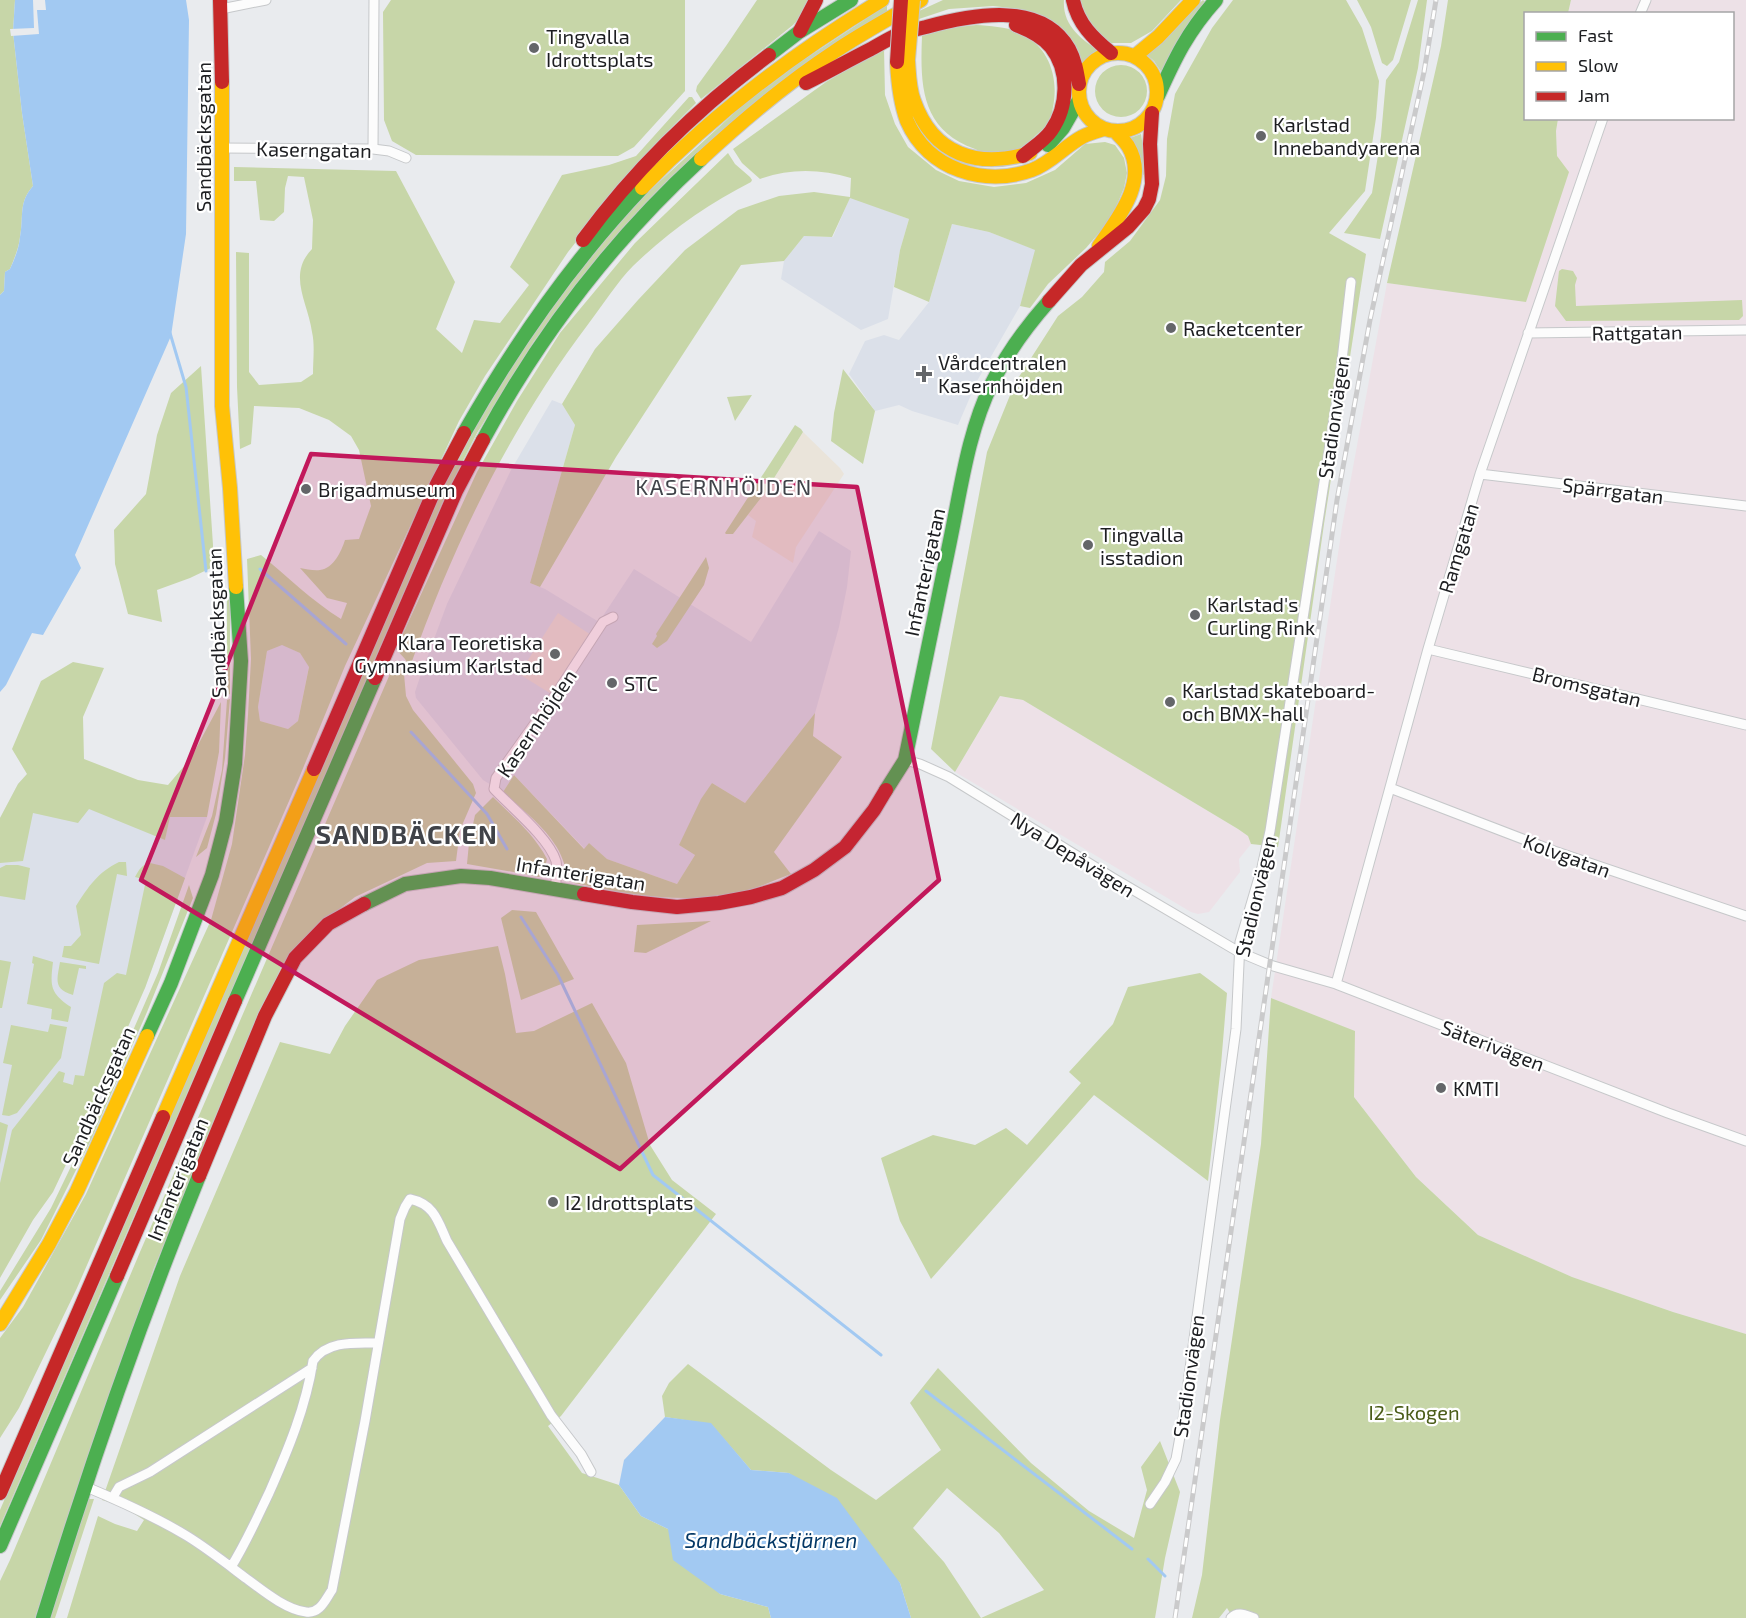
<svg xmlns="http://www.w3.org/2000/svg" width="1746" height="1618" font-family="'Exo 2',sans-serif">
<rect width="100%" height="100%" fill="#e9ebee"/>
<!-- built -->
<path fill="#dbe0e9" d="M850,197L909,219L900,250L888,319L861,330L781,279L784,261L804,236L833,237Z
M952,224L989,232L1036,250L1020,306L977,381L958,425L912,411L899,405L875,411L849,374L865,341L884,335L899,340L929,302Z
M552,400L562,404L575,425L530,583L545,589L599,622L634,569L751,642L819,531L851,551L847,587L839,627L815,713L745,803L712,783L679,845L695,855L677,884L607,859L589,843L585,849L514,775L503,792L483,780L416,698L415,692L420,677L447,604L511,470Z
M282,644L300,653L309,666L298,721L288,729L260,721L258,707L267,651Z
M27,774L165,840L170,817H207L145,988L0,1199V818L18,784Z"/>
<!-- industrial -->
<path fill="#ede1e7" d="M1571,0H1746V1334L1673,1312L1572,1277L1478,1235L1416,1177L1354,1097V1031L1271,998L1342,527L1387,283L1526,301L1557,156L1556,131L1558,119L1732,118V14L1568,13Z
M1000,696L1023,700L1238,829L1248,836L1251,844L1239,859L1240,872L1209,912L1198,914L1191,912L955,772Z"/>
<!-- education -->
<path fill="#eae4da" d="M803,432L840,468L844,474L796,547L793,563L752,537L756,521L748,515L764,494Z
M558,613L591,635L553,695L519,674Z"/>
<!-- green -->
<path fill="#c7d6a8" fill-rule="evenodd" d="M0,0H15L13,32L22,113L33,186C18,203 24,217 20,237C19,248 14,259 10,269L5,272L4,291L0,295Z
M391,0H685V91L634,147L618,156L416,155L392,141L384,120L383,12Z
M757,0H809L802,15L793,25L701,99L696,91L697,86L726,46Z
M943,0H1064C1062,25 1081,39 1099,51L1081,64L1020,9L993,6L949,9L919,19V11Z
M1079,0H1181L1152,31L1131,43H1108L1089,26Z
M1203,0L1205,2L1185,30L1162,73L1154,61L1147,55L1165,39L1179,21Z
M1233,0H1346L1362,28L1379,81L1376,118L1365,191L1329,233L1366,254L1324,524L1278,847L1251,844L1248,836L1238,829L1023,700L1000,696L955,772L931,749L987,452L1015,383L1058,316L1082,297L1104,272L1105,262L1130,241L1160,200L1166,176L1167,139L1175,94L1212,28Z
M1357,0H1411L1393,60L1387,66L1382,63L1371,27Z
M1418,0H1427L1418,68L1380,239L1344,233L1372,193L1381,136L1386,80L1399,62Z
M1448,0H1571L1568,13L1526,14V118L1558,119L1556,131L1557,156L1569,172L1526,302L1387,283L1441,46Z
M887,5V13L653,196L604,249L534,341L477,433L447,492L0,1526V1510L448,472L529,336L599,244L646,194L743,105L799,63Z
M976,25C991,26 1008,27 1021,33C1049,47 1059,78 1053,107C1052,113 1051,120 1047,124C1044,129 1038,133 1034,137C1031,140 1028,145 1024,147C1015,152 999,155 989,154C984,153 979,151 975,149C921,130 920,86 922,36L949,28Z
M884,48L885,95L895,124L908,147L936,170L959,181L994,187L1026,183L1055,170L1085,144L1105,142L1115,145L1124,158L1127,173L1124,188L1111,219L1086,248L1048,284L1030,308L1020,306L1035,250L989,232L952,224L929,302L894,287L900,250L909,219L850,198L832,237L804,236L784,261L741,265L616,457L540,587L530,583L575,425L562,404L595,349L638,300L685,250L738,210L779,196L814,192L850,197L851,178C821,169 790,168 760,179L742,163L733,149L826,82Z
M1095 91a26 26 0 1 1 52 0a26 26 0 1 1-52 0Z
M689,97H692L696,103L665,134L616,191L568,252L485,376L459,421L345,666L299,778L77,1288L19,1408L0,1438V1338L23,1307L86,1194L211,920L232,844L245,755L248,715L251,659L247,559L261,555C287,576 312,601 341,619L347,603L327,598L300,568C306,569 314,571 320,570C334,568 341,552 345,540L359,539L371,506L359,450L351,436L329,420L299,408L254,406L251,444L240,449L237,387L236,252L249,253V372L259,385L301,382L313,374C313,360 315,345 312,332C308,302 287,275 312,249L313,220L304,177L288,176L285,188L284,212L274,221L260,220L256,181H234V167L396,171L455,282L436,329L462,353L474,320L500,323L529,285L510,267L562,175L609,165L636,156ZM282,645L300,653L309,667L298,721L288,729L260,721L258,707L267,651Z
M1141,134L1147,173L1143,175L1137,154L1130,138Z
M728,153L735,164L750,177L752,180L751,182C708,204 668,232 633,266C618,281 602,306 589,323C511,426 454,543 411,664H408L405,659L396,649L477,472L517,401L560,333L635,243Z
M1562,269L1573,271L1577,278L1575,285L1576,306L1742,300L1743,316L1739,320L1566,321L1555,306L1559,271Z
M201,366L213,545V567L190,578L157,590L162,622L128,614L115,564L114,530L146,494L157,435L171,393Z
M843,369L875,411L863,464L831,441L834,413Z
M752,395L735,421L727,397Z
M795,425L801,429L803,432L764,494L733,534H726L725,533Z
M706,557L709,568L704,585L667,641L657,648L652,644L657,636L656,634Z
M230,599V694L227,695V600Z
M396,660L404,674L406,696L413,710L473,784L476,793L460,830L456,861L427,863L355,897L312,930L282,965L154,1268L82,1475L35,1618H0V1581L10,1560L140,1252Z
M73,662L104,668L83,717L84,759L138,780L168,785L191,758L221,702L219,752L207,817H170L165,840L89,809L78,823L33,813L23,861L0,863V818L18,784L27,774L12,749L41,681Z
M230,699L225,758L216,814L207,848L196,857L212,816L222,770L227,700Z
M815,713L813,736L842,757L774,852L791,874C777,879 763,886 748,890C690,906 632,895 574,883C565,872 564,858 556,846C543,825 521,809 503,792L514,775L584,849L589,843L607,859L677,884L695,855L679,845L701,799L712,783L745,803Z
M493,797C513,817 534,834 547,859L544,871L539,877L525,874L467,864L469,843L475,815Z
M119,862H126L127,876L117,874L99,964L62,957L64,946H71L81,935L76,906C88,887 98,872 119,862Z
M150,863L163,866L185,878L145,988L89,1116L53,1192L33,1220L0,1278V1183L12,1130L59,1071L65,1073L63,1082L73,1085L75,1075L84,1076L104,983L117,973L126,975L146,880L135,877C139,870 141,865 150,863Z
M6,865H18L30,868L25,900L0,896V868Z
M189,885L193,898L147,1012L91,1140L41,1240L0,1300V1291L51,1208L102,1102L158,973Z
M512,910L536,912L574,979L521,1000L501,918Z
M711,921L646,953L634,952L637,925Z
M498,946L505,974L516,1033L534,1031L592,1003L626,1063L650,1145L672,1180L716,1214L561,1416L548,1426L582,1473L619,1485L641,1516L668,1529L720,1594L768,1607L771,1618H67L98,1516L115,1524L137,1531L144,1520L122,1506L102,1500L180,1276L280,1042L330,1054L345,1026L377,980L419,960Z
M33,956L53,962C50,986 50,993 71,1007L68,1022L51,1019L52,1009L27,1004L34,964L32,963Z
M0,960L11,962L2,1008H0Z
M60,962L86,966V969L79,968L73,995C53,989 57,980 60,962Z
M1200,973L1227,993L1221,1065L1208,1181L1094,1095L931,1279L900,1221L881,1158L933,1135L975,1145L1006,1128L1027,1145L1081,1083L1069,1072L1113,1024L1128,987Z
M1271,998L1355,1031L1354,1097L1416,1177L1478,1235L1572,1277L1673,1312L1746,1334V1618H1233L1227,1608L1219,1618H1192L1202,1575L1220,1420L1261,1144Z
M50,1024L67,1027L61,1058L17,1113L9,1116L2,1115L12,1065L3,1063L11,1025L48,1032Z
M0,1122L8,1125L0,1164Z
M688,1364L831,1470L876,1500L941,1450L910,1403L938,1368L1031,1463L1089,1511L1134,1538L1147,1490L1141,1467L1160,1441L1180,1492L1165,1558L1155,1618H911L900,1583L789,1473L751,1470L711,1424L665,1417L662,1396L669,1383ZM947,1488L999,1533L1044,1590L981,1618L944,1562L913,1528Z
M89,1499H94L55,1618H47L86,1505Z"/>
<!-- water -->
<path fill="#a2c9f2" d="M15,0H186L189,20L186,234L171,336L75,555L81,568L43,635L32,633L6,685L0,692V295L4,291L5,272L10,269C15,258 19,248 20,237C24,217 18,203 33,186L22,113L13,32Z
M665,1417L711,1423L751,1470L789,1473L837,1498L900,1583L911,1618H771L768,1607L720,1594L673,1560L668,1529L641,1516L619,1485L624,1460Z"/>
<!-- pier -->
<path fill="#e9ebee" d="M33,0H45L46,10H37L39,34L11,36L10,29L34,28Z"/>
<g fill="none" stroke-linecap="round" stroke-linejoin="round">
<!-- stream -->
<path stroke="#a2c9f2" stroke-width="3" d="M170,333L186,387L206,571
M260,569L346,644
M411,732L487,814L507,849
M521,917L558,975L653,1175L881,1355
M926,1391L1132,1549
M1148,1559L1165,1576"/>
<defs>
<path id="street" d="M221,9L266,0
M1640,14L1646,0
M221,148L373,149L389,151L406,158
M373,149L374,0
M1528,333L1746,330
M1480,474L1746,506
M1428,649L1746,725
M905,760L920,764L949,777L1113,878L1239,952L1270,965L1336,984L1668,1113L1746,1141
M1390,788L1554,851L1746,916
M555,890C556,881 558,870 556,861C549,838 511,807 494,789L496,778L560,688L603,622L613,617
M1336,984L1428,649L1480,474L1603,118
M84,1486C120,1501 154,1516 187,1536C208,1549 227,1564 247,1579C262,1590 286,1610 306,1612C320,1614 325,1600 332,1590L365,1421L400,1219L405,1207L410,1199C434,1204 438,1221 447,1241L551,1415L581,1454L591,1472
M113,1497L119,1487L150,1472L312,1368
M1150,1504L1165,1482L1176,1459L1183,1420L1236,1029L1240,942L1262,867L1270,831L1339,386L1351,282
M231,1567C246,1543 257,1518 269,1493C288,1450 306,1407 313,1361C327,1340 356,1343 378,1343
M1231,1618C1238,1611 1245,1615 1254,1618"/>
<path id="fast" d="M769,55L799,32L851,0
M1158,96C1175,58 1188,31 1216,0
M1048,145L1063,128L1079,100
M464,433C515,343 571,263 642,188
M483,440C540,335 613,240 701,159
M886,790L905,760C920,687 935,614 950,541C961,488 968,432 992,383C1007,353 1027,326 1049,301
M364,904L405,884L461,876L490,878L584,894
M235,1001L375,678
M147,1036L171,983L212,875L226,821L235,764L241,661L236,587
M0,1546L117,1276
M43,1618C89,1469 140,1321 199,1176"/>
<path id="slow" d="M1079 92a39 39 0 1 1 78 0a39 39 0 1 1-78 0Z
M1135,56L1158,37L1193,0
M908,60C909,74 909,88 914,101C933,155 978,169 1030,153
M897,62C898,82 900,102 907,121C928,170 985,187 1032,170C1051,163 1065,146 1082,137C1089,133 1097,131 1104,129
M222,82V406L230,488L236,587
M701,159C743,120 787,83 834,52C862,33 892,17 921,0
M642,188C713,114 794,53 882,0
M1099,246C1118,218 1149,181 1128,146C1124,140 1119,136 1115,131
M163,1117L314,769
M0,1324L49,1244L77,1191L147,1036"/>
<path id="jam" d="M220,0L222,82
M1073,0C1078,24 1093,38 1111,53
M1016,25C1029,30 1042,36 1051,47C1070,71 1068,107 1051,131C1044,141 1032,148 1023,156
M800,31L816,0
M806,83C828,72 849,60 871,49C880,44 890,38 899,34C908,31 917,29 926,27C970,15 1041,0 1069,49C1075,60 1077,72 1079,84
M583,240C635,169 698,108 769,55
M1049,301L1081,265L1128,227L1144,209L1149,199L1152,184L1150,144L1152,113
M375,678L456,491L483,440
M314,769L437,484L464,433
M584,894L632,902L677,907L719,903L751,897L782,888L814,870L845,847L874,810L886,790
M199,1176L265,1016L295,958L328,924L364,904
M117,1276L235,1001
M0,1493L163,1117"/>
</defs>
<!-- street casing -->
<use href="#street" stroke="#c6c8ca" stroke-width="11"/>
<!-- fast casing -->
<use href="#fast" stroke="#c6c8ca" stroke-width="16"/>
<!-- slow casing -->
<use href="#slow" stroke="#c6c8ca" stroke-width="16"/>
<!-- jam casing -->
<use href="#jam" stroke="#c6c8ca" stroke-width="16"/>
<!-- street -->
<use href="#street" stroke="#fcfcfc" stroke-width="9"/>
<!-- fast -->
<use href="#fast" stroke="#4caf50" stroke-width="14"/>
<!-- slow -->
<use href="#slow" stroke="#ffc107" stroke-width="14"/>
<!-- jam -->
<use href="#jam" stroke="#c62828" stroke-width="14"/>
<defs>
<path id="rail" d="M1175,1618L1337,500L1370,320L1424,72L1436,0"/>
</defs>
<!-- rail casing -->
<use href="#rail" stroke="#cacacb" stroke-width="5"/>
<!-- rail -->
<use href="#rail" stroke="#fff" stroke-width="3" stroke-dasharray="9" stroke-linecap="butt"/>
<defs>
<path id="slow-bridge" d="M908,60L913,0"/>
<path id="jam-bridge" d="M897,62L901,0"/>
</defs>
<!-- slow-bridge casing -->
<use href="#slow-bridge" stroke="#c6c8ca" stroke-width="16" stroke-linecap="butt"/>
<!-- jam-bridge casing -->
<use href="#jam-bridge" stroke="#c6c8ca" stroke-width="16" stroke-linecap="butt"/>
<!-- slow-bridge -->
<use href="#slow-bridge" stroke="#ffc107" stroke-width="14"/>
<!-- jam-bridge -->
<use href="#jam-bridge" stroke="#c62828" stroke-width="14"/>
</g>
<!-- marked area -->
<path fill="#c2185b" fill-opacity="0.2" stroke="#c2185b" stroke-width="4.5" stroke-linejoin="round" d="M311,454L857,487L939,880L620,1169L141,880Z"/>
<!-- markers -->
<g fill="#646669" stroke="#fff" stroke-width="2">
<circle cx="534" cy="48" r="6"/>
<circle cx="1261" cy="136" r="6"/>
<circle cx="1171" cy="328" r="6"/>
<path d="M921 365h6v6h6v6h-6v6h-6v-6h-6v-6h6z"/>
<circle cx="306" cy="489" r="6"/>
<circle cx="1088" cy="545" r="6"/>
<circle cx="1195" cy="615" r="6"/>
<circle cx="555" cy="654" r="6"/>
<circle cx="612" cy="683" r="6"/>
<circle cx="1170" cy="702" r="6"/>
<circle cx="1441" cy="1088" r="6"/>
<circle cx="553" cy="1202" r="6"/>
</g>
<g text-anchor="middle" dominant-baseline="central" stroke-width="4.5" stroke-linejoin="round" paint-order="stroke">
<!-- poi labels -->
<g font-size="20" fill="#1d1e21" stroke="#fff" text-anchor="start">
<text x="546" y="36">Tingvalla<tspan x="546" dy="23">Idrottsplats</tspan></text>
<text x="1273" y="124">Karlstad<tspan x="1273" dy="23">Innebandyarena</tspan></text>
<text x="1183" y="328">Racketcenter</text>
<text x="938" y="362">Vårdcentralen<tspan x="938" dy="23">Kasernhöjden</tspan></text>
<text x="318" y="489">Brigadmuseum</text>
<text x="1100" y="534">Tingvalla<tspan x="1100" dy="23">isstadion</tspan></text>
<text x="1207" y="604">Karlstad's<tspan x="1207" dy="23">Curling Rink</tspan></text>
<text x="543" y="642" text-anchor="end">Klara Teoretiska<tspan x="543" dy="23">Gymnasium Karlstad</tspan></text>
<text x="624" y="683">STC</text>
<text x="1182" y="690">Karlstad skateboard-<tspan x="1182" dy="23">och BMX-hall</tspan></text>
<text x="1453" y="1088">KMTI</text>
<text x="565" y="1202">I2 Idrottsplats</text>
</g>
<!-- street labels -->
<g font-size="20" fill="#1d1e21" stroke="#fff">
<text transform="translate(203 137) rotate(-90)">Sandbäcksgatan</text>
<text transform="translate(314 149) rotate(1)">Kaserngatan</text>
<text transform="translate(1637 332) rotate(-1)">Rattgatan</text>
<text transform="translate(1333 417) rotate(-82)">Stadionvägen</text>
<text transform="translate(1613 490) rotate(7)">Spärrgatan</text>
<text transform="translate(1458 548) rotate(-73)">Ramgatan</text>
<text transform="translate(924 572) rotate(-78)">Infanterigatan</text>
<text transform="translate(216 623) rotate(-92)">Sandbäcksgatan</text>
<text transform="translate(1587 686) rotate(14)">Bromsgatan</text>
<text transform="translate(536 723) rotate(-56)">Kasernhöjden</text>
<text transform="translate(1073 854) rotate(32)">Nya Depåvägen</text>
<text transform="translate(1567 855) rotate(20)">Kolvgatan</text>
<text transform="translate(581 873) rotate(9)">Infanterigatan</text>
<text transform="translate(1255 896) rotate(-77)">Stadionvägen</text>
<text transform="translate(1493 1045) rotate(21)">Säterivägen</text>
<text transform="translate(98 1096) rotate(-66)">Sandbäcksgatan</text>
<text transform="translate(177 1179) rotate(-68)">Infanterigatan</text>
<text transform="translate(1188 1376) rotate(-82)">Stadionvägen</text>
</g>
<!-- park labels -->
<g font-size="20" fill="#4a5c18" stroke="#fff">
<text x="1414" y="1412">I2-Skogen</text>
</g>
<!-- water labels -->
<g font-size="21" font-style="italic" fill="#043866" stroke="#fff">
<text x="771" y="1539">Sandbäckstjärnen</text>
</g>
<!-- quarter labels -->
<g font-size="22" letter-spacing="1.5" fill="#404349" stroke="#fff">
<text x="724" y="486">KASERNHÖJDEN</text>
</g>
<!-- district labels -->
<g font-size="26" font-weight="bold" letter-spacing="1.5" fill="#404349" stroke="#fff">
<text x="407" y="833">SANDBÄCKEN</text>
</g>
</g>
<!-- legend -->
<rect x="1524" y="12" width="210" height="108" fill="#ffffff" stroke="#a5a5a6" stroke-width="1.5"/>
<rect x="1536" y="32" width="30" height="9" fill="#4caf50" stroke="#a5a5a6" stroke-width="1.5"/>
<text x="1578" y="42" font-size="18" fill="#1d1e21">Fast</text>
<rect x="1536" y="62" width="30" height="9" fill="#ffc107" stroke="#a5a5a6" stroke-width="1.5"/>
<text x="1578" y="72" font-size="18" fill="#1d1e21">Slow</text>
<rect x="1536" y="92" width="30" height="9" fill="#c62828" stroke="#a5a5a6" stroke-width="1.5"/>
<text x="1578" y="102" font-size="18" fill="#1d1e21">Jam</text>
</svg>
